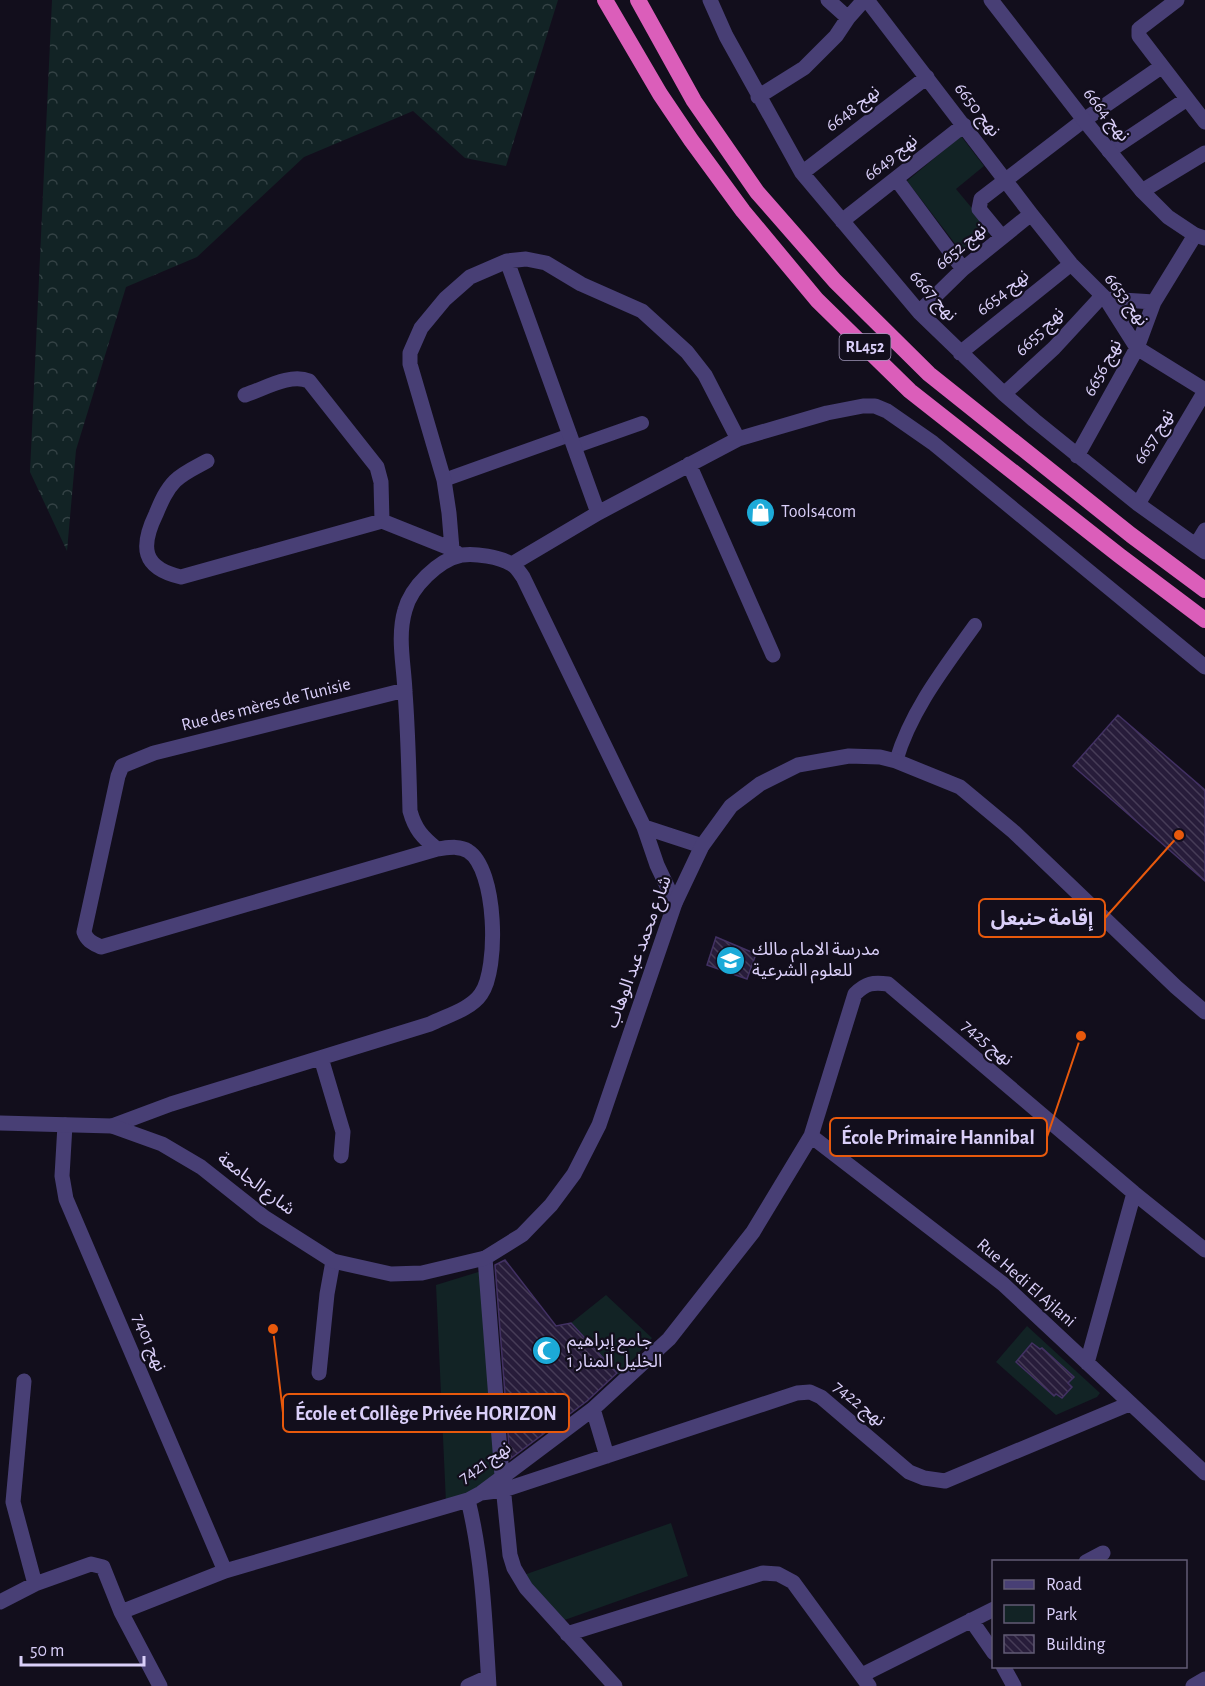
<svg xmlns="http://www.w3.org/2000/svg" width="1205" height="1686" font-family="'Alegreya Sans','Noto Sans Arabic',sans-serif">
<defs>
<pattern id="forest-crowns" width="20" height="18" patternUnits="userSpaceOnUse" patternTransform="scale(1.5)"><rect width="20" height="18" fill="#122325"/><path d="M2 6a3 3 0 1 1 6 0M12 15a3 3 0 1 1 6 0" fill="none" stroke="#344245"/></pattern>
<pattern id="building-back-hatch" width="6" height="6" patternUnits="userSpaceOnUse" patternTransform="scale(1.5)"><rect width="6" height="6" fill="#271c3a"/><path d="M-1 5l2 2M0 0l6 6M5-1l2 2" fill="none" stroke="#463c57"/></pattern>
</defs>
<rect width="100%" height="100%" fill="#120e1c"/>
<!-- green -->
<path fill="#122325" d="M961,136L984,166L956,189L991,231L963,254L907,181Z
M488,1269L503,1469L474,1492L446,1503L436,1285Z
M606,1295L652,1338L619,1375L571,1323Z
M1027,1326L1100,1393L1097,1397L1056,1415L996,1362Z
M671,1523L688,1576L559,1622L521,1576Z"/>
<!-- forest -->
<path fill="url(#forest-crowns)" d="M52,0H558L506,166L465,158L413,111L304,157L197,257L126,287L76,450L67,551L30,472Z"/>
<!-- building -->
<path fill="url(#building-back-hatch)" stroke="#423163" stroke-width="1.5" d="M1118,715L1205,790V881L1073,766Z
M716,937L756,954L747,979L707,965Z
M505,1260L556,1326L571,1323L617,1373L587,1401L510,1459L495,1265Z
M1032,1343L1040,1349L1042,1348L1074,1377L1068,1383L1072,1387L1062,1398L1056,1394L1054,1396L1016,1362Z"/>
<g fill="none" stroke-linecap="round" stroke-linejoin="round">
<!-- pedestrian -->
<path stroke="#483f75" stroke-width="14" d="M574,447L642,423
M444,480L570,435
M896,761C911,710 945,667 975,625"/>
<!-- minor -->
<path stroke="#483f75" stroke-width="15" d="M710,0L726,36L802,173L919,312L1004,394L1034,420L1138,504L1205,552
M828,0L848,18
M867,0L1031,214L1071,264L1106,299L1137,348L1205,390
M1177,0L1139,29V36L1205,122
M758,97L804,68L836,36L848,18L864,0
M1109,151L1187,99
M802,173L927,77
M897,180L963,269
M1142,191L1205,153
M842,221L964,125
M1002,237L979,209L981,199L1084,120L1161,67
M507,261L598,513
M1106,299L1154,302
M919,312L963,269L1031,214
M960,353L1071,264
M1004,394L1054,348L1102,296
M245,395C264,389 290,373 309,381L377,467L381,482L382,521
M1077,456L1137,348L1154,302L1195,235
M207,461C196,467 183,473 175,481C166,490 161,502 156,514C140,547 142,568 181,577L382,521L452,549L457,553
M689,464L773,655
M1138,504L1205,391
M1196,545L1205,530
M452,549L449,513L444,480L410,364V353L421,328L445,299L470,277L507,261L526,259L546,263L581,284L642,311L687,352L705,375L738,439
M512,564L598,513L738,439L827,413L863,406H875L887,411L933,443L1205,667
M405,690L154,753L122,766L118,776L84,932C87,941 93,943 101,947L437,849
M644,827L702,846
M321,1058L343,1132L341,1156
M65,1125L62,1176L66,1199L225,1571
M112,1126L171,1104L430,1024C446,1016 471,1009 481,994C499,969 497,869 468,851C459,845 447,848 437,849C422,837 415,829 410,811C409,771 408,732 405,692C404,665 397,637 405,610C411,587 438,560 462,555C475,553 500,557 511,564C516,566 520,573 523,577L644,827L657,865L675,903
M811,1136L1003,1284L1205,1473
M485,1258L502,1476L510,1555L514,1568L526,1588L615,1686
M1087,1363L1134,1193
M319,1373L327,1294L333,1261
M24,1381L13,1502L35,1584
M593,1409L607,1456
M481,1493L504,1490L797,1393L810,1392L821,1397L909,1472L924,1478L945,1481L1129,1404
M468,1500C483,1561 485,1623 489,1686
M1086,1562L1103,1553
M0,1602L35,1584L91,1564L103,1567L121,1612L160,1686
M121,1612L225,1571L468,1500L481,1493L593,1409L669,1339L753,1232L811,1136L855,994C866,983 873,982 888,984L1134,1193L1205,1250
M971,1620L994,1653
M567,1634L763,1573L778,1574L793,1582L869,1686
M1003,1666L1014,1686
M862,1675L994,1609
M468,1686L488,1677
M1193,1686L1205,1679"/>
<!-- tertiary -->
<path stroke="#483f75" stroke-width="15" d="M991,0L1084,120L1142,191L1168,217L1195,235L1205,238
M0,1123L112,1126L162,1144L201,1167L264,1217L333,1261L391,1274L422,1273L485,1258L522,1235L551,1205L574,1174L599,1125L675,903L702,846L731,806L760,784L798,765L849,756L880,757L896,761L960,787L1014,832L1176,987L1205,1012"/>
<!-- trunk -->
<path stroke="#db5eba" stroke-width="16" d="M605,0L660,94L691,140L743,211L817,300L910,391L1120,556L1205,620
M638,0L694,101L757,192L835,281L929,374L1131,535L1205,590"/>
</g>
<!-- icons -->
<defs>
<symbol id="shop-disc" viewBox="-11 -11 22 22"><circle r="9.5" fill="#1caad8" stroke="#120e1c"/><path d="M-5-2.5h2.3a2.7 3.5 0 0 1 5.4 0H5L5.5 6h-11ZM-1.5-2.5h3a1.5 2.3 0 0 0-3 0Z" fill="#fff"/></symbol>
<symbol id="university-disc" viewBox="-11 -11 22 22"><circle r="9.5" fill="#1caad8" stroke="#120e1c"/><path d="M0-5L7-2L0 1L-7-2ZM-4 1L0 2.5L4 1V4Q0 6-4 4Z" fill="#fff"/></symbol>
<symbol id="mosque-disc" viewBox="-11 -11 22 22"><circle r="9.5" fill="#1caad8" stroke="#120e1c"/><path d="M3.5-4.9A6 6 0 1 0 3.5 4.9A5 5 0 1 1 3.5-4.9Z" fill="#fff"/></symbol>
</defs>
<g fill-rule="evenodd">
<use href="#shop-disc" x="744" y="496" width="33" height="33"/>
<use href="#university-disc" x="714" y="944" width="33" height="33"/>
<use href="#mosque-disc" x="530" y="1334" width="33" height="33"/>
</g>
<g text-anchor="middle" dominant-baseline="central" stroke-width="4.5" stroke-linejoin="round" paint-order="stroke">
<!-- shield labels -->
<rect fill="#120e1c" stroke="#9e95b7" stroke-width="1.5" x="839.5" y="334" width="51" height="26" rx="4.5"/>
<g font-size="16" font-weight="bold" fill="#dacff9">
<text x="865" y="347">RL452</text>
</g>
<!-- street labels -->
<g font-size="18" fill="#dacff9" stroke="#120e1c">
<text transform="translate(853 109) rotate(-38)">نهج 6648</text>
<text transform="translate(977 110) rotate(52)">نهج 6650</text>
<text transform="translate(1106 115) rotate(51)">نهج 6664</text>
<text transform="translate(891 158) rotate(-39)">نهج 6649</text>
<text transform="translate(961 247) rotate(-41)">نهج 6652</text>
<text transform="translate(1003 293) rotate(-39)">نهج 6654</text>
<text transform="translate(933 296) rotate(48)">نهج 6667</text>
<text transform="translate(1126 300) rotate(53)">نهج 6653</text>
<text transform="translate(1040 332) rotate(-45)">نهج 6655</text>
<text transform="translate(1103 368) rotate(-62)">نهج 6656</text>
<text transform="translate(1154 437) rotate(-59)">نهج 6657</text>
<text transform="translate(266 705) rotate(-14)">Rue des mères de Tunisie</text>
<text transform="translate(639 952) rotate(-70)">شارع محمد عبد الوهاب</text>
<text transform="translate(987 1043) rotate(40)">نهج 7425</text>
<text transform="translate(256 1184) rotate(37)">شارع الجامعة</text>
<text transform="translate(1026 1283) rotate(41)">Rue Hedi El Ajlani</text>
<text transform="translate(149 1343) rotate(67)">نهج 7401</text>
<text transform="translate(859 1404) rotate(39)">نهج 7422</text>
<text transform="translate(485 1463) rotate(-35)">نهج 7421</text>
</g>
<!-- poi labels -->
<g font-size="18" fill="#dacff9" stroke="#120e1c" text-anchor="start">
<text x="781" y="512">Tools4com</text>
<text x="752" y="950">مدرسة الامام مالك<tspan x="752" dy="21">للعلوم الشرعية</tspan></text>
<text x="567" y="1341">جامع إبراهيم<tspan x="567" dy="21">الخليل المنار 1</tspan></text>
</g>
</g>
<!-- callouts -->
<path fill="none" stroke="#e8590c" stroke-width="2" d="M1179 835L1105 918M1081 1036L1047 1137M273 1329L283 1413"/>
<g fill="#e8590c" stroke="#120e1c" stroke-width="2">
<circle cx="1179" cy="835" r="6"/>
<circle cx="1081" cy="1036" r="6"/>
<circle cx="273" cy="1329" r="6"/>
</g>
<g fill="#120e1c" stroke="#e8590c" stroke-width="2">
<rect x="979" y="899" width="126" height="38" rx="6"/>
<rect x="830" y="1118" width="217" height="38" rx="6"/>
<rect x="283" y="1394" width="286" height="38" rx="6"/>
</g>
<g font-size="20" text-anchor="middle" font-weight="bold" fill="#dacff9">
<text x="1042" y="925">إقامة حنبعل</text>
<text x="938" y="1144">École Primaire Hannibal</text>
<text x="426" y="1420">École et Collège Privée HORIZON</text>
</g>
<!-- legend -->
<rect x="992" y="1560" width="195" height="108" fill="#120e1c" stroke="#625b74" stroke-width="1.5"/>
<rect x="1004" y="1580" width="30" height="9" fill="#483f75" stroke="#625b74" stroke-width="1.5"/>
<text x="1046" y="1590" font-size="18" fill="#dacff9">Road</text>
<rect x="1004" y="1605" width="30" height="18" fill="#122325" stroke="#625b74" stroke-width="1.5"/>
<text x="1046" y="1620" font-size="18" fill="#dacff9">Park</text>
<rect x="1004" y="1635" width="30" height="18" fill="url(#building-back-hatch)" stroke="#625b74" stroke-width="1.5"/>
<text x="1046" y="1650" font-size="18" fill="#dacff9">Building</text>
<!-- scale -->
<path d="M21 1656v9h123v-9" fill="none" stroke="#dacff9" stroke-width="3"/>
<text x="30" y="1656" font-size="18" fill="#dacff9" stroke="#120e1c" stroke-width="4.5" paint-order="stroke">50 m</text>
</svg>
